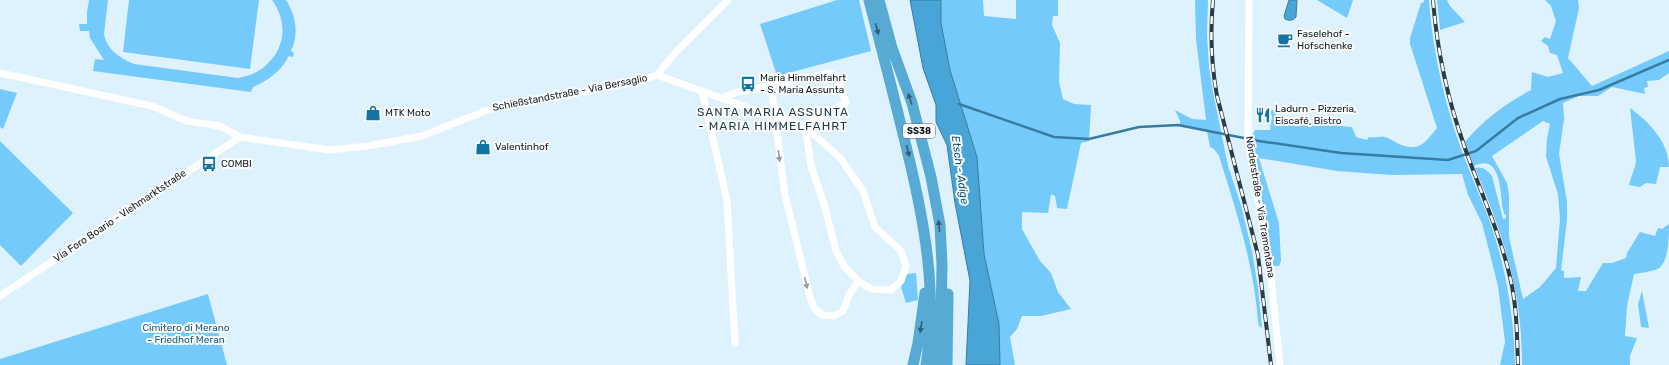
<svg xmlns="http://www.w3.org/2000/svg" width="1669" height="365" font-family="Rubik,sans-serif">
<rect width="100%" height="100%" fill="#def2fe"/>
<!-- green -->
<path fill="#74cafb" fill-rule="evenodd" d="M89,0H108L104,34C107,50 120,58 134,64L238,78C247,76 257,73 264,67C286,49 288,22 272,0H286C296,15 299,35 291,51L294,53L293,57L289,56C280,72 269,80 253,87L251,92L93,71L95,59L104,60L90,38L89,31H80L79,24H87V12Z
M129,0H259L250,69L123,52Z
M837,0H859L871,51L777,76L760,24Z
M941,0H983L984,16L1016,19V0H1058V16H1053L1052,25L1060,43L1059,82L1063,99L1074,104L1091,105L1089,141L1081,143L1067,209L1057,208L1055,196L1051,194L1048,213L1022,212V229L1040,261L1051,273L1058,292L1071,309L1041,316H1022L1017,329L1010,337L1015,365H1000L999,324L984,254L977,157L950,70L941,23Z
M1195,0H1208L1207,35L1209,67L1213,92L1228,166L1241,205L1252,251L1258,288L1262,328L1259,326L1258,321C1254,265 1236,210 1219,156L1214,149L1210,147L1207,131L1180,126V121L1175,110L1192,119L1206,120L1196,39Z
M1317,0H1353L1347,18Z
M1424,0H1429C1432,43 1441,87 1454,128C1464,160 1478,190 1490,222C1506,268 1514,316 1515,365H1500L1505,342L1498,286L1482,223L1468,195L1462,174L1392,175L1337,171L1259,158L1279,223L1281,261L1279,266H1273L1257,170C1254,158 1248,141 1255,130H1270L1272,116L1270,112L1273,110L1275,114L1282,116L1290,121L1352,127L1356,137L1367,140L1369,137C1374,138 1381,136 1385,137C1389,138 1393,141 1397,143C1419,153 1424,144 1437,128L1410,44V38L1421,3L1424,2Z
M1437,0H1447L1450,6L1465,22L1440,30Z
M1545,0H1578L1579,8L1568,58L1592,86L1669,51V73L1659,80L1647,81L1648,87L1644,88L1645,94L1612,87L1598,96H1579L1563,103L1564,119L1559,154L1567,202V220L1561,270L1564,271V278L1581,277L1578,291H1586L1603,263H1612L1626,258L1627,253L1640,232L1655,236L1658,228L1662,229L1669,224C1669,237 1669,267 1655,270C1648,272 1641,273 1634,274L1627,306L1625,336L1637,338L1630,356V365H1522C1522,290 1504,237 1475,168C1483,166 1487,170 1492,176L1503,219L1506,218V215L1504,214L1502,205V202C1500,186 1499,154 1474,166L1465,142C1483,120 1506,103 1531,90L1532,72L1548,77L1563,73L1557,55L1550,53L1548,46L1541,41L1545,37L1550,39L1556,21L1551,6ZM1543,121L1550,124L1547,138L1546,157L1558,194L1560,219L1556,268L1540,287L1523,299L1509,237V195L1507,183L1492,156Z
M0,89L17,93L3,129L0,127Z
M1630,108C1649,122 1669,142 1669,167H1660L1656,184L1646,183L1640,187L1629,185C1631,176 1635,169 1636,161Z
M0,141L73,213L21,266L0,245Z
M916,273L918,300L906,303L901,287L907,274Z
M1642,291L1649,328L1641,327L1638,304Z
M208,294L227,365H0V359Z"/>
<!-- water -->
<path fill="#49a5d7" stroke="#387ca1" d="M910,0H941V23L950,70L977,157L984,254L999,324L1000,365H966L970,281L955,203L947,145L936,122V105L923,68Z
M1289,0H1297L1296,17C1293,21 1289,21 1285,19L1284,16Z"/>
<g fill="none" stroke-linecap="round" stroke-linejoin="round">
<!-- stream -->
<path stroke="#387ca1" stroke-width="2.5" d="M959,104L1054,137L1089,139L1139,127L1178,125L1259,141L1341,153L1448,160L1476,151L1518,118L1560,99L1599,90L1669,60"/>
<!-- minor -->
<path stroke="#fff" stroke-width="7" d="M1249,0L1248,141L1270,267L1280,365
M0,73L152,106L187,121L220,126L240,137L329,150L368,146L422,136L490,109L636,82L657,75L774,117L805,126L846,103L837,77L829,73L738,92L721,98
M657,75L675,53L728,0
M771,85L785,195L810,297L814,308L822,315L834,316L843,311L849,295L858,281
M702,91L727,200L735,343
M805,126L841,159L863,191L875,227L901,251L906,266L901,281L891,290L871,289L858,281L844,266L836,251L825,207L811,166Z
M0,296L240,137"/>
<!-- trunk -->
<path stroke="#56aad3" stroke-width="11" d="M869,0C882,50 895,100 907,150C924,220 938,292 926,365
M879,0L892,48L912,103L931,177L940,225L942,265L941,322L937,365
M913,365L918,343L925,293
M947,365L948,294"/>
<defs>
<path id="rail" d="M1213,0C1210,33 1211,63 1217,96L1258,255L1271,365
M1433,0C1437,50 1448,101 1465,148C1480,191 1500,233 1510,277C1517,306 1517,336 1518,365"/>
</defs>
<!-- rail casing -->
<use href="#rail" stroke="#2d3b42" stroke-width="4"/>
<!-- rail -->
<use href="#rail" stroke="#fbfbfb" stroke-width="2.5" stroke-dasharray="8" stroke-linecap="butt"/>
</g>
<!-- one-way arrows -->
<defs><path id="oneway-solid" d="M-6-.8H1V-3.2L6.5 0L1 3.2V.8H-6Z"/></defs>
<g fill="#305c73">
<use href="#oneway-solid" transform="translate(877 29) rotate(75)"/>
<use href="#oneway-solid" transform="translate(910 99) rotate(-109)"/>
<use href="#oneway-solid" transform="translate(908 151) rotate(76)"/>
<use href="#oneway-solid" transform="translate(939 226) rotate(-96)"/>
<use href="#oneway-solid" transform="translate(921 327) rotate(99)"/>
</g>
<g fill="#93999c">
<use href="#oneway-solid" transform="translate(779 156) rotate(82)"/>
<use href="#oneway-solid" transform="translate(806 283) rotate(77)"/>
</g>
<!-- icons -->
<defs>
<symbol id="cafe-bare" viewBox="-9 -9 18 18"><path d="M-5.5-4.5H6V0H3Q3 3.5 0 3.5H-2.5Q-5.5 3.5-5.5 0ZM3-3.2v2h1.7v-2ZM-6 4.5H4V6H-6Z" fill="#1374a1" stroke="#fbfbfb" stroke-width="2.5" paint-order="stroke"/></symbol>
<symbol id="bus-bare" viewBox="-9 -9 18 18"><path d="M-5-6H5V4H4V6H2V4H-2V6H-4V4H-5ZM-3.5-4V0h7V-4ZM-3.5 1.2v1.5H-2V1.2ZM2 1.2v1.5H3.5V1.2Z" fill="#1374a1" stroke="#fbfbfb" stroke-width="2.5" paint-order="stroke"/></symbol>
<symbol id="shop-bare" viewBox="-9 -9 18 18"><path d="M-5-2.5h2.3a2.7 3.5 0 0 1 5.4 0H5L5.5 6h-11ZM-1.5-2.5h3a1.5 2.3 0 0 0-3 0Z" fill="#1374a1" stroke="#fbfbfb" stroke-width="2.5" paint-order="stroke"/></symbol>
<symbol id="restaurant-bare" viewBox="-9 -9 18 18"><path d="M-5-6h1v4h1v-4h1v4h1v-4h1v5L-1.5 .5V6h-2V.5L-5-1ZM5-6V6H3V1.5H1.5Q1.5-4 5-6Z" fill="#1374a1" stroke="#fbfbfb" stroke-width="2.5" paint-order="stroke"/></symbol>
</defs>
<g fill-rule="evenodd">
<use href="#cafe-bare" x="1274" y="29" width="22" height="22"/>
<use href="#bus-bare" x="737" y="73" width="22" height="22"/>
<use href="#shop-bare" x="362" y="102" width="22" height="22"/>
<use href="#restaurant-bare" x="1252" y="104" width="22" height="22"/>
<use href="#shop-bare" x="472" y="136" width="22" height="22"/>
<use href="#bus-bare" x="198" y="153" width="22" height="22"/>
</g>
<g text-anchor="middle" dominant-baseline="central" stroke-width="4" stroke-linejoin="round" paint-order="stroke">
<!-- shield labels -->
<rect fill="#fbfbfb" stroke="#566064" stroke-width="1" x="903" y="124" width="32" height="14" rx="3"/>
<g font-size="9" font-weight="bold" fill="#101d24">
<text x="919" y="131">SS38</text>
</g>
<!-- poi labels -->
<g font-size="10" fill="#101d24" stroke="#fbfbfb" text-anchor="start">
<text x="1297" y="34">Faselehof -<tspan x="1297" dy="12">Hofschenke</tspan></text>
<text x="760" y="78">Maria Himmelfahrt<tspan x="760" dy="12">- S. Maria Assunta</tspan></text>
<text x="1275" y="109">Ladurn - Pizzeria,<tspan x="1275" dy="12">Eiscafé, Bistro</tspan></text>
<text x="385" y="113">MTK Moto</text>
<text x="495" y="147">Valentinhof</text>
<text x="221" y="164">COMBI</text>
</g>
<!-- street labels -->
<g font-size="10" fill="#101d24" stroke="#fbfbfb">
<text transform="translate(570 93) rotate(-11)">Schießstandstraße - Via Bersaglio</text>
<text transform="translate(1260 207) rotate(81)">Nörderstraße - Via Tramontana</text>
<text transform="translate(120 216) rotate(-34)">Via Foro Boario - Viehmarktstraße</text>
</g>
<!-- park labels -->
<g font-size="10" fill="#185d7f" stroke="#fbfbfb">
<text x="186" y="328">Cimitero di Merano<tspan x="186" dy="12">- Friedhof Meran</tspan></text>
</g>
<!-- water labels -->
<g font-size="11" font-style="italic" fill="#0a5476" stroke="#fbfbfb">
<text transform="translate(960 170) rotate(82)">Etsch - Adige</text>
</g>
<!-- quarter labels -->
<g font-size="12" letter-spacing="1" fill="#1c3949" stroke="#fbfbfb">
<text x="773" y="112">SANTA MARIA ASSUNTA<tspan x="773" dy="14">- MARIA HIMMELFAHRT</tspan></text>
</g>
</g>
</svg>
